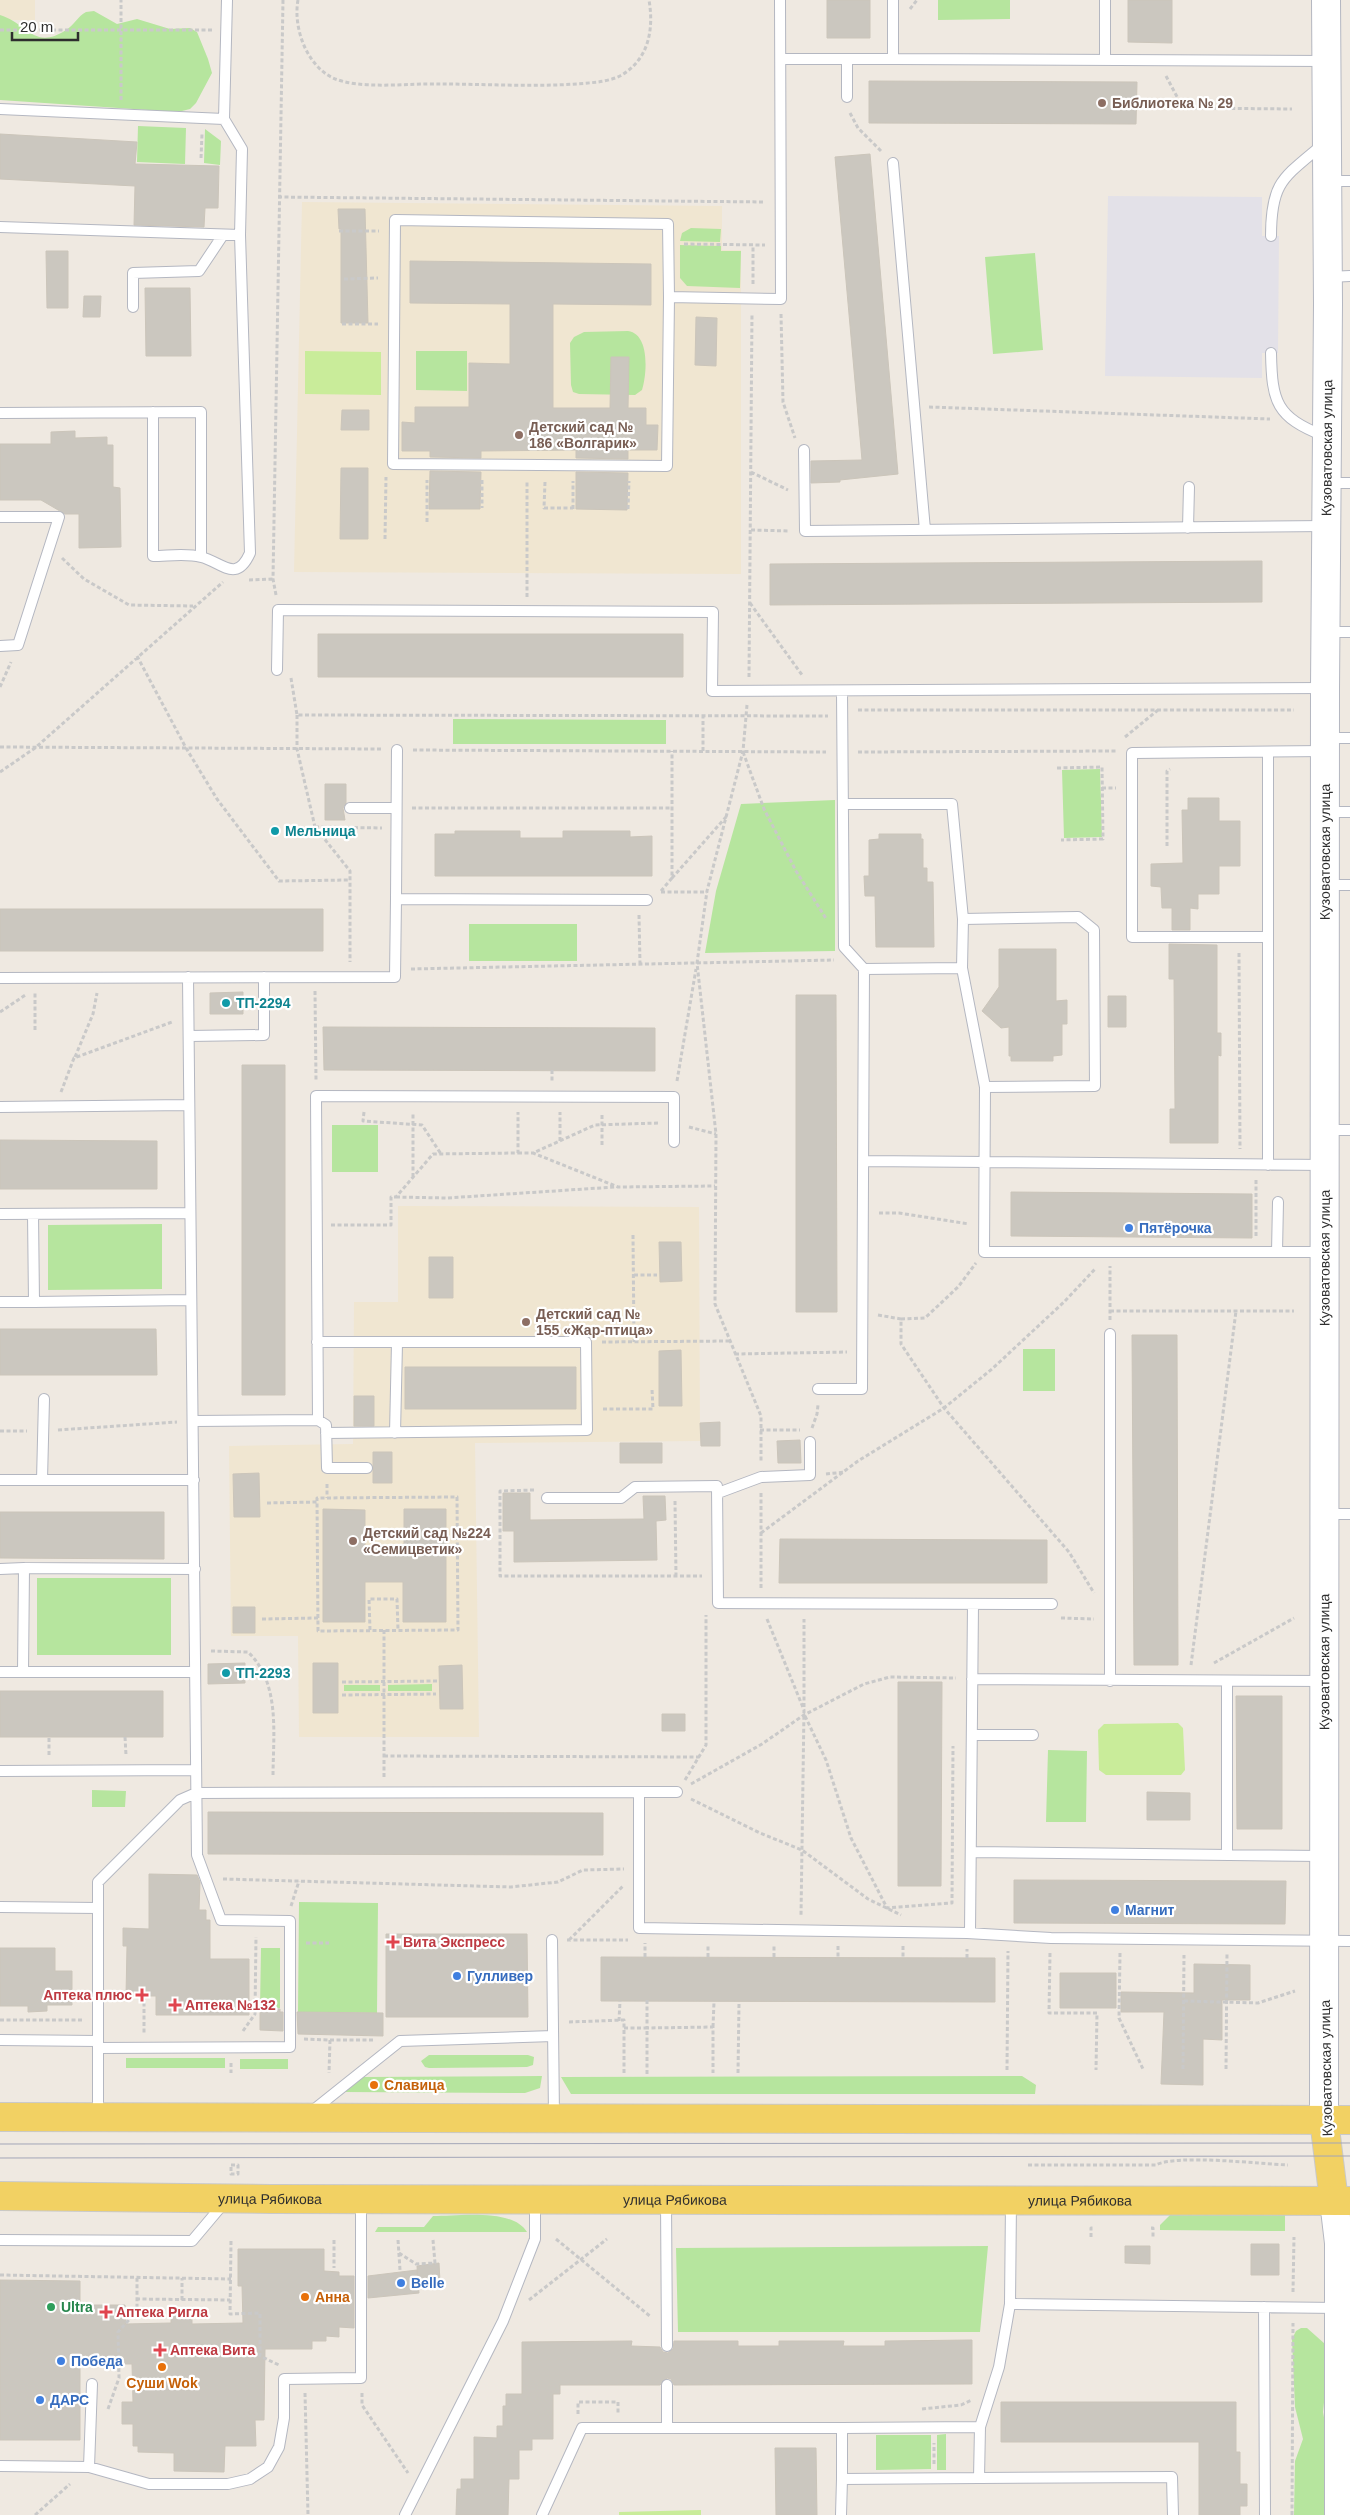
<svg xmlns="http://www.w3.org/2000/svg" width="1350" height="2515" font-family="Arial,sans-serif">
<rect width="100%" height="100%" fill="#efe9e1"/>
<!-- industrial -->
<path fill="#e3e1e8" d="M1108,196L1262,197V236H1279L1278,353H1262V378L1105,376Z"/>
<!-- education -->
<path fill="#f0e6d1" d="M0,0H35V20H0Z
M302,202L722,206V250H741V574L294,572Z
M398,1206L699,1207L700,1441L475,1443L479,1737H299L298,1636H231L229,1446L353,1444L354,1302H398Z"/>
<!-- green -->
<path fill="#b6e59e" d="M938,0H1010V19L938,20Z
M94,11L117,24L137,19L170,29L190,28L197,32L208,59L212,73L196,103L190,109L178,112L0,100V15C27,23 34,51 66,30C74,25 78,16 86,12Z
M138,126L186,128L185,164L137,162Z
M205,129L221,141L220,165L204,163Z
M691,228L721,229L720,242L680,241L682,233Z
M680,245L721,246V251H741L740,288L687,286L680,278Z
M1035,253L1043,350L993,354L985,257Z
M628,331C650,334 647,374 642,390L635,395L579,394L573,392L571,385L570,343L574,337L584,332Z
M416,351H467V391L416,390Z
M453,719L666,720V744H453Z
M1100,769L1102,837L1064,838L1062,770Z
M835,800V951L705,953L716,891L741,804Z
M469,924H577V961H469Z
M332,1125H378V1172H332Z
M162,1224V1289L48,1290V1225Z
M1023,1349H1055V1391H1023Z
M37,1578H171V1655H37Z
M432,1684V1691H388V1685Z
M344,1685H380V1691H344Z
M1048,1750L1087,1751L1086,1822H1046Z
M92,1790L126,1791L125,1807H92Z
M299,1902L378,1903L377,2013L298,2012Z
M261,1948H280V2008H260Z
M429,2055H528L534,2057L533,2065L527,2067L429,2068L425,2067L421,2061Z
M126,2058H225V2068H126Z
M240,2059H288V2069H240Z
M542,2076L540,2088L525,2093L344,2092L363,2077Z
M1022,2076L1036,2085L1035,2094H571L561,2077Z
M1170,2215H1285V2231L1160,2230V2225Z
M433,2216C458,2216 513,2208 527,2232H375L378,2227H424Z
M988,2246L980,2332H678L676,2248Z
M1301,2328H1307L1325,2344L1327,2374L1323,2412L1327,2434L1332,2515H1294L1295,2461L1303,2439L1295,2407L1292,2339L1296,2331Z
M946,2434V2470H937V2435Z
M876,2435H931V2469L876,2470Z"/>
<!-- pitch -->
<path fill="#c9ec9a" d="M305,351L381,352V395L305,394Z
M1178,1723L1183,1728L1185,1770L1181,1775H1106L1099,1770L1098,1730L1104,1724Z
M701,2510V2515H619V2512Z"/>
<!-- building -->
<path fill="#cbc7bf" stroke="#cbc5ba" d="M827,0H870V38H827Z
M1128,0H1172V43L1128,42Z
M869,81L1137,82L1136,124L869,123Z
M0,134L137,142L135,164L219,166L218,208H205L204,227L134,225L135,186L0,179Z
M870,154L898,474L840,480V482L811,483V461L862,460L835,157Z
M338,209H365L368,323H341V229H339Z
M46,251H68V308H47Z
M410,261L651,264V305L553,304V408H610L611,357H629L628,408H646V425H658L657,450H628V459L576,458V450L481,451V458L430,457V451H402V422L415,423V407H469V363L510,364V304L410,303Z
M145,288H190L191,356H146Z
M84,296H101L100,317H83Z
M696,317L717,318L716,366L695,365Z
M342,410H369V430H341Z
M75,431V438L107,437V445H113V487L120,488L121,547L79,548V514H65L41,500H0V444H51V432Z
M341,468H368V539H340Z
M430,471L481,472L480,509H429Z
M576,472L628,473L627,510L576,509Z
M1262,561V602L770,605V564Z
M318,634H683V677H318Z
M325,784H346V803L343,808L345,820H325Z
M1188,798H1219V821H1240V866H1219V894H1198V909L1190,908V930H1172V908H1162L1161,887L1151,886V864L1183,863L1182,810H1188Z
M455,831H520V838H563V831H630V837L652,836V876H435V834H455Z
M879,834H921V839H923V868H927V882H933L934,947H876L875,896H865L864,876H869V840L879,839Z
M0,909H323V951H0Z
M1169,944L1217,945V1033H1221V1056L1218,1055V1143H1170V1109H1175L1174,979H1169Z
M999,949H1056V1001L1067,1000V1024H1062V1055L1053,1056V1061H1011V1056H1009V1027L1001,1028L982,1011L999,987Z
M243,992V1014H210V993Z
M796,995H836L837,1312H796Z
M1108,996H1126V1027H1108Z
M323,1027L655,1028V1071L324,1070Z
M242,1065H285V1395H242Z
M0,1140L157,1141V1189H0Z
M1011,1192L1252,1194V1238L1011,1236Z
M659,1242H681L682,1281L660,1282Z
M429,1257H453V1298H429Z
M0,1329H156L157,1375H0Z
M1132,1335H1177L1178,1665H1134Z
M681,1350L682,1406H659V1351Z
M405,1367H576V1409H405Z
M354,1396H374V1426H354Z
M720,1422V1446H701L700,1423Z
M800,1440L801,1463H778L777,1441Z
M620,1443H662V1463H620Z
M373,1452H392V1483H373Z
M259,1473L260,1517H234L233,1474Z
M503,1493H530V1520L644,1519L643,1496H665L666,1520L656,1521L657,1560L514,1562V1531H503Z
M323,1509L365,1510V1549H404V1509H446V1622H403V1582H365V1622H323Z
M0,1512H164V1559L0,1558Z
M780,1539L1047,1540V1583H779Z
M233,1607H255V1633H233Z
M245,1663V1683L208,1684V1664Z
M313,1663H338V1713H313Z
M462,1665L463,1709H440L439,1666Z
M898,1682H942L941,1886H898Z
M0,1691H163V1737H0Z
M1236,1696H1282V1829H1237Z
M662,1714H685V1731H662Z
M1147,1792L1190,1793V1820H1147Z
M208,1812L603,1813V1855L208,1854Z
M149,1874L197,1875L200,1882L199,1910H206V1920H210V1959H249V2015H156V1996H126L127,1946H123V1928L149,1929Z
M1014,1880L1286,1881L1285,1924L1014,1923Z
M386,1934H527L528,2017H386Z
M0,1948H55V1971H72V2005H47V2011L28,2012V2006H0Z
M601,1957L995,1958V2002L601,2001Z
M1194,1964L1250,1965V2000H1222V2040L1203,2039V2085L1161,2084L1164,2012H1121V1992L1194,1993Z
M1060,1973H1116V2008H1060Z
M260,2008L280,2009V2012H283V2031L260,2030Z
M297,2012L383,2013V2036L298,2034Z
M1251,2244H1279V2275H1251Z
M1125,2246H1150V2264L1125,2263Z
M238,2249H324V2271L339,2272V2276H354V2328L339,2327V2337L326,2336V2341H312V2349H265L264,2420H255L256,2446H225L224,2472L174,2471V2453L138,2452V2446H133V2424H122V2402H133L132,2364H120V2359L80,2360V2440H0V2280L80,2281V2305H125L126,2324L171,2323V2314L181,2313H192V2324L243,2323L242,2286H238Z
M439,2263L440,2282L418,2284L417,2266Z
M417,2270L419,2293L368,2298V2276Z
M972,2340V2384L674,2385L671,2379L667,2378L660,2385H560V2394H553V2439H532V2450H519V2479H509L508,2515H456L457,2489H461V2479H474V2437L497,2438V2426H503V2406H506V2394H522V2342L632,2341L631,2346L660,2347L663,2352L668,2353L673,2349L674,2341H738V2346H779V2341H844L843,2346H885V2341Z
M1001,2402H1236V2452H1240V2484H1247V2506H1240V2515H1199V2442H1001Z
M775,2448H816L817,2515H776Z"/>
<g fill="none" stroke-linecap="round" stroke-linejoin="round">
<defs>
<path id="lane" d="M893,0V59L1326,61
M781,59H893
M847,59V97
M1105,59V0
M0,109L224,119L242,149L240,235L0,227
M224,119L227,0
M893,163L925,530
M1328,181H1350
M1271,236C1271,182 1283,178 1322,145
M1329,277L1350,276
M669,297L667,466L393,464L395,220L668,224L669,297L781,299L780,0
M133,307V273L199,271L223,235
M1271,353C1272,402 1276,417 1324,436
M153,412V556C168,556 187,553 201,557C222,562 236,584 250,553L240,235
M0,413L201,412V557
M804,450L805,531L1326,526
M1329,483H1350
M0,517H59L18,645L0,646
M1188,528L1189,487
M1326,632H1350
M277,670L278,610L713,612L712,691L1324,688
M842,692L844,947L864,969
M1327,738H1350
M1268,752V937H1132V753C1196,752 1260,752 1325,751
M843,804H952L963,919L962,968
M350,808H396
M1327,812H1350
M1327,885H1350
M396,899L397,750
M963,919L1078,917L1094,930L1095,1086L985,1087
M0,978L395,977L396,899L647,900
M189,1036L264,1035V977
M0,1107L189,1105
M1326,1130H1350
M863,1161L1325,1165
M1268,1165V937
M0,1214L190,1213
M33,1214L34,1302L190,1300
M1277,1252L1278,1202
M0,1302H34
M1110,1334V1681
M317,1342H586L587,1430L326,1433
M818,1389H862L864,969L962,968L985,1087L984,1252H1325
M318,1420L316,1096L674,1097V1142
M194,1421L318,1420L326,1425L327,1468H367
M395,1433L397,1343
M0,1480H194
M42,1480L44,1399
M718,1493L761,1477L810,1475V1442
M547,1498H621L635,1487L717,1486L718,1603L1052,1604
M1326,1514H1350
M0,1569L24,1568
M195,1569L24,1568L23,1672H195
M0,1672H23
M972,1679L1324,1681
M972,1735H1033
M0,1771L196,1770
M639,1792H677
M972,1852L1323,1856
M1227,1855V1682
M0,1907L98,1908
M970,1933L973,1604
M552,1940L554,2116
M0,2040L97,2041
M98,2048L290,2047V1921L221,1920L197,1855L188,977
M311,2112L400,2041L553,2036
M98,2116V1882L180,1800L196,1793L639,1792V1928L967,1933L1051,1938L1350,1941
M666,2202L667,2346
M0,2240L192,2241L224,2203
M1010,2304L1339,2308
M1264,2307L1265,2515
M667,2428H842V2479
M842,2428L980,2427
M0,2466L89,2467L149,2484H228L250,2479L268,2467L279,2447L284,2418V2379L361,2378V2200
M89,2467L92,2384
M979,2478L1172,2477L1173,2515
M405,2515L503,2321L535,2239V2200
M542,2515L582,2428H667V2385
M841,2515L842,2479L979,2478L980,2427L999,2367L1010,2304L1011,2202"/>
<g id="secondary">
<path id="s1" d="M1324,2120L1325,688L1328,304L1326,0"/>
<path d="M1334,2201L1339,2243V2515"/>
</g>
<g id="primary">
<path d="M0,2117L1350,2120"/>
<path d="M1324,2120L1334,2201"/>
<path id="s2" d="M0,2196L271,2199L1350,2201"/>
</g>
</defs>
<!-- lane casing -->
<use href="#lane" stroke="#b4b7c1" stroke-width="12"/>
<!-- secondary casing -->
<use href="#secondary" stroke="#b4b7c1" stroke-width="30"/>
<!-- primary casing -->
<use href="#primary" stroke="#c9c9c9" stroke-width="30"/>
<!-- path -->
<path stroke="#c9c9c9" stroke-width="3" stroke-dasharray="4 2.5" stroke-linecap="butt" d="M298,0C293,27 306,65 333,78C360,90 409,83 439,84C491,84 546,88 598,82C605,81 614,79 620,76C649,60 654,29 649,0
M910,9L917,0
M0,30H212
M1166,76L1183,108L1292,109
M121,100V0
M850,113L858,128L882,152
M201,158L202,134
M278,197L765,202
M339,231H379
M684,244L765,245
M344,279L378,278
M753,284V245
M781,314L783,402L795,438
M342,324H378
M929,407L1270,419
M751,472L788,490
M482,480V508
M545,482L544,508H573
M573,509V481
M628,509L629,481
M427,522V480
M751,530L789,531
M385,539L386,477
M62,558L84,579L129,605L193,606
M249,580L273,579
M276,595L273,579L283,0
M527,597V481
M750,603L802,675
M137,656L186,748L217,799L279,881L350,880
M749,677L752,313
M291,678L297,715L828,716
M0,687L11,662
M747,705L743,751L707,891L697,963L716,1134L715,1304L761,1416V1461
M858,710H1294
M297,715V749L315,827L350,871V962
M1125,737L1158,710
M0,747L381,749
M413,750L826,752
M703,751V716
M743,752L764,809L796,871L827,920
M858,752L1116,751
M1057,768L1102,767L1103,839L1061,840
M0,772L35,748L223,582
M1102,788H1116
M412,808H672
M315,827L382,828
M1167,846V771L1170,769
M672,878L726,817
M661,891L672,878V751
M661,892H707
M639,915L640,964
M1239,953L1240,1149
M411,969L834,960
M315,991L316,1080
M0,1012L27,994
M35,1030V992
M75,1057L93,1014L97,993
M552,1070V1082
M677,1081L696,969
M61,1092L74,1058L172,1022
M364,1112L363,1121L422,1125L441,1154
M658,1123L595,1125L533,1153L618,1187L715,1186
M689,1127L716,1134
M560,1141V1112
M602,1145V1113
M518,1153H533
M413,1177V1112
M396,1197L447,1198L615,1187
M879,1213H899L969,1224
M331,1225H391V1197H396L433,1154L518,1153V1112
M633,1235L634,1342
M1256,1236V1180
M634,1275H657
M1110,1311H1294
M878,1315L901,1319V1344L944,1408L1069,1552L1094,1593
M901,1319L925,1318L958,1287L976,1263
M1110,1320V1266
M602,1342L730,1341
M735,1354L847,1352
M603,1409H653L652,1389
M812,1428L817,1414L818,1405
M58,1430L177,1422
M760,1430H800
M0,1431H27
M826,1474L845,1472
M327,1484V1498
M534,1490L500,1491V1576H702
M761,1493V1589
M457,1497L458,1630L318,1631L317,1498Z
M675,1501L676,1576
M267,1503L318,1502
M761,1533L858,1461L944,1408L992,1369L1064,1302L1096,1268
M1061,1618L1094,1619
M262,1619L318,1618
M767,1619L804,1710L801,1915
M370,1630L369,1599H397L398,1630
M384,1630V1778
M211,1651L248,1652C281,1683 273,1736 273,1777
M1214,1663L1294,1618
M1191,1665L1236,1311
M342,1682L437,1681
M342,1695L436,1694
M804,1707V1619
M805,1716L826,1760L851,1838L887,1908L952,1903L953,1746
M125,1737L126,1755
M49,1755V1737
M384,1756L699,1757
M685,1780L706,1745V1615
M691,1784L762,1744L804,1715L864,1684L890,1677L956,1678
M691,1799L760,1833L802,1850L868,1899L901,1915
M223,1879L511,1887L558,1882L583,1870L624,1869
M291,1906L299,1881
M567,1940H628
M569,1940L623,1886
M306,1943H329
M838,1946V1958
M903,1946V1958
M1050,1953L1049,2013H1097L1096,2070
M1120,1953L1119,2018L1143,2069
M645,1957V1943
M708,1957V1945
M774,1957V1945
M967,1958V1949
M144,1996V2033
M647,2000V2028L713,2027V2073
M1184,2001L1258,2003L1295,1991
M0,2020H82
M619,2021L620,2001
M569,2022L624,2020V2074
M713,2027L714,2002
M624,2028H647V2074
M243,2031L255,2014L256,1937
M304,2039L330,2040L329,2073
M330,2040H374
M231,2063V2073
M1183,2069L1184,1955
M1226,2069L1227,1954
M1007,2070L1008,1951
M738,2073L739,2003
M231,2165H238V2174H231Z
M1028,2165H1156C1176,2154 1261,2164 1288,2165
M1151,2228H1153V2237
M1091,2237V2228H1095
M556,2239L651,2317
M334,2240V2268
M398,2240L400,2270
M231,2241L230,2314L260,2313V2356L279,2365
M399,2253L416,2264L435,2263L433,2240
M0,2275L231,2279
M1293,2292L1294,2237
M136,2299L230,2300
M182,2300V2278
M529,2300L607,2239
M305,2393L308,2515
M362,2393V2405L408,2473
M108,2409L119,2378L118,2332L137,2311V2278
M922,2409L961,2405L972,2400
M578,2414V2402H618V2414
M934,2464V2443
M35,2515L70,2484
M1292,2515L1293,2323"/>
<!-- lane -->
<use href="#lane" stroke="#fff" stroke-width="10"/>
<!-- secondary -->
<use href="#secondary" stroke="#fff" stroke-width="28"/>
<!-- primary -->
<use href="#primary" stroke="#f2d163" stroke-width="28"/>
<!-- tram -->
<path stroke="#a3a6b8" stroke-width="1" d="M0,2144L1350,2143
M0,2158L1350,2156"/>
</g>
<!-- markers -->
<g fill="#8d6e63" stroke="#fff" stroke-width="2">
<circle cx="1102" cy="103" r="5"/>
<circle cx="519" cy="435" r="5"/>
<circle cx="526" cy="1322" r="5"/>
<circle cx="353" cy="1541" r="5"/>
</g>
<g fill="#0f9aa8" stroke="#fff" stroke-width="2">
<circle cx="275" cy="831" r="5"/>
<circle cx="226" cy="1003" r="5"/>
<circle cx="226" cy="1673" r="5"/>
</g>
<g fill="#3f7fe0" stroke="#fff" stroke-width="2">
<circle cx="1129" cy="1228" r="5"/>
<circle cx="1115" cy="1910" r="5"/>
<circle cx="457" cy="1976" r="5"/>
<circle cx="401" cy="2283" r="5"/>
<circle cx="61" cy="2361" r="5"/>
<circle cx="40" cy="2400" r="5"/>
</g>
<g fill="#e0444e" stroke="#fff" stroke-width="2">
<path d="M390.5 1934.5h5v5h5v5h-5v5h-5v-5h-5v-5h5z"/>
<path d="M139.5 1987.5h5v5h5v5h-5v5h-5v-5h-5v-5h5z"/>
<path d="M172.5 1997.5h5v5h5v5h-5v5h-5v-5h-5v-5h5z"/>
<path d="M103.5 2304.5h5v5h5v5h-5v5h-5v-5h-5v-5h5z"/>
<path d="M157.5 2342.5h5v5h5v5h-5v5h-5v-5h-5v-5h5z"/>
</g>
<g fill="#e8710a" stroke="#fff" stroke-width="2">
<circle cx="374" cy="2085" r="5"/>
<circle cx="305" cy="2297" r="5"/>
<circle cx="162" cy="2367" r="5"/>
</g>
<circle fill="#2e9e5b" stroke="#fff" stroke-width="2" cx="51" cy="2307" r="5"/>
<g text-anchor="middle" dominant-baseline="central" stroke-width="4.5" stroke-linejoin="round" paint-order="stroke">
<!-- education labels -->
<g font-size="14" font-weight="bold" fill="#785e54" stroke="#fff" text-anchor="start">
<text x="1112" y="103">Библиотека № 29</text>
<text x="529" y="427">Детский сад №<tspan x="529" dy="16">186 «Волгарик»</tspan></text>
<text x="536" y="1314">Детский сад №<tspan x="536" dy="16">155 «Жар-птица»</tspan></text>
<text x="363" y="1533">Детский сад №224<tspan x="363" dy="16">«Семицветик»</tspan></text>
</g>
<!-- street labels -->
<g font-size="14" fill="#2e2e2e" stroke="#fff">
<text stroke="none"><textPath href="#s1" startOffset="1672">Кузоватовская улица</textPath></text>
<text stroke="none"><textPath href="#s1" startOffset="1268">Кузоватовская улица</textPath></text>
<text stroke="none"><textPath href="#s1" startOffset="862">Кузоватовская улица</textPath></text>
<text stroke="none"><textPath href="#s1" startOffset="458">Кузоватовская улица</textPath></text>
<text transform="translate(1326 2068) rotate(-91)">Кузоватовская улица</text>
<text stroke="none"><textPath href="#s2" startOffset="270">улица Рябикова</textPath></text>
<text stroke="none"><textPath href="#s2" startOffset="675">улица Рябикова</textPath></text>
<text stroke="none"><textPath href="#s2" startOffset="1080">улица Рябикова</textPath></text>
</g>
<!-- culture labels -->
<g font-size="14" font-weight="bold" fill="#0d838f" stroke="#fff" text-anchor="start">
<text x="285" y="831">Мельница</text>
<text x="236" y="1003">ТП-2294</text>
<text x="236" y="1673">ТП-2293</text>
</g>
<!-- shop labels -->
<g font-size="14" font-weight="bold" fill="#366cbe" stroke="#fff" text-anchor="start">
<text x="1139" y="1228">Пятёрочка</text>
<text x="1125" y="1910">Магнит</text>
<text x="467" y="1976">Гулливер</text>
<text x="411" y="2283">Belle</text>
<text x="71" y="2361">Победа</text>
<text x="50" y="2400">ДАРС</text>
</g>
<!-- health labels -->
<g font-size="14" font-weight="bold" fill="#be3a42" stroke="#fff" text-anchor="start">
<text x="403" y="1942">Вита Экспресс</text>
<text x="132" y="1995" text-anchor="end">Аптека плюс</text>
<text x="185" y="2005">Аптека №132</text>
<text x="116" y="2312">Аптека Ригла</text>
<text x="170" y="2350">Аптека Вита</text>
</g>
<!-- food labels -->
<g font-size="14" font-weight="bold" fill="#c56008" stroke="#fff" text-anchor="start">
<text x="384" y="2085">Славица</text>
<text x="315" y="2297">Анна</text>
<text x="162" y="2383" text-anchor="middle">Суши Wok</text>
</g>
<!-- leisure labels -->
<g font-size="14" font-weight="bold" fill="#27864d" stroke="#fff" text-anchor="start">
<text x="61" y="2307">Ultra</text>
</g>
</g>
<!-- scale -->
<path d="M12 32v8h66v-8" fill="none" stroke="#2e2e2e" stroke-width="2.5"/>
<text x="20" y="32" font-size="15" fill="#2e2e2e" stroke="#ffffff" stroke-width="4" paint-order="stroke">20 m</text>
</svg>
